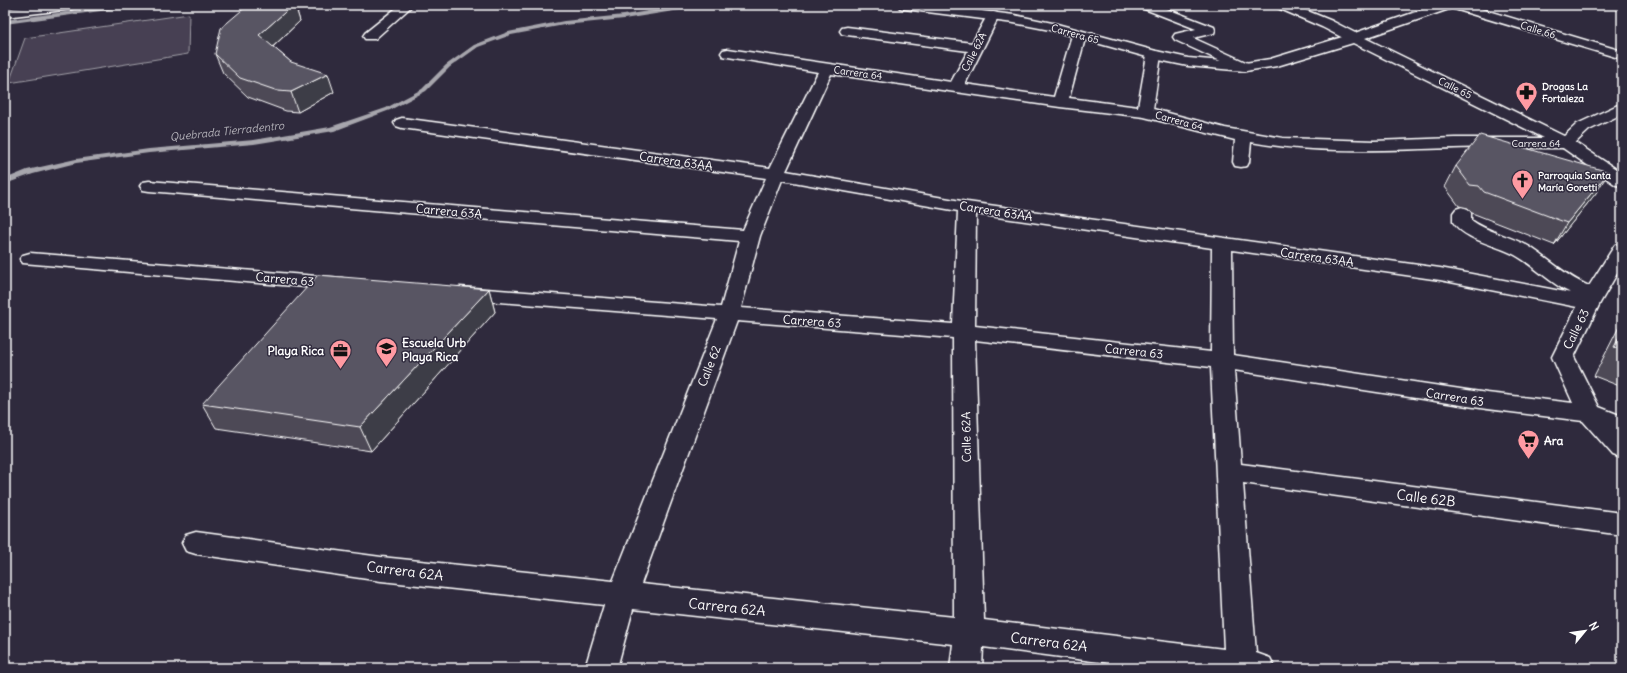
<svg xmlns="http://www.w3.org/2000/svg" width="1627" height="673" font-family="Delius,sans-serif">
<rect width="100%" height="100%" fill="#2f2a3d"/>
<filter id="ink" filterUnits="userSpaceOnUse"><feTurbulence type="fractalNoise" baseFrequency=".025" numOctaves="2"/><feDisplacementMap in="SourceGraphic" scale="8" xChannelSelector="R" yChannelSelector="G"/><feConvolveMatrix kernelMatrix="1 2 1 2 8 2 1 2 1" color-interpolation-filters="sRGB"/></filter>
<g filter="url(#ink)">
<!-- green -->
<path fill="#464152" stroke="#a2a0a8" d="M189,14L188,54L9,83L25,38Z"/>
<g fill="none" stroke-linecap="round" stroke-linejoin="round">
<!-- stream -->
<path fill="#a7a6ad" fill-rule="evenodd" d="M118,5H133L130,7L5,24V20Z
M684,5H693L680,10L624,19L564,25L511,35L478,47L450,67L426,91L390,110L334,131L254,144L149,153L76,163L33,174L5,184V179L27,170L76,159L149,149L254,140L330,127L386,108L422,89L446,65L474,45L508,32L564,21L624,15Z"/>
<defs>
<path id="minor" d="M400,5H413L375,39H365L363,36L365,33Z
M1140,5H1157L1214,27L1215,30L1214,33L1193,38L1250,64L1252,67L1250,70L1245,71L1240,70L1175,40L1173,37L1175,34L1196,29L1142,8Z
M1276,5H1293L1332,21L1359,35L1361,38L1359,41H1349L1322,27L1278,8Z
M1449,5H1468L1622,51V59L1451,8Z
M993,12L997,13L999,16L965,84L1054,97L1072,35L1074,32H1084L1086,35L1069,98L1138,107L1147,55L1149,52L1154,51L1159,52L1161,55L1153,109L1225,128L1283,138L1374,141L1455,138H1562L1577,124L1622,103V114L1589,130L1572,146L1566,148C1529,148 1491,147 1454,148C1386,150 1318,154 1251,142L1249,162L1247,166L1241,167L1235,166L1233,162L1235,140L1144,117L1060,107L831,74L786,171L967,202L1440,268L1571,293C1550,284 1535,266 1515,255C1495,244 1466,241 1453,222V213L1456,209L1462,207L1468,209L1471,213V220C1489,233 1511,236 1530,247C1550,260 1567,277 1589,286L1615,245L1622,243V265L1600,303L1574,357L1599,407L1622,416V458L1613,455L1583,421L1487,409L1234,370L1241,464L1622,513V535L1243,483L1256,653L1270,658L1275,668H1146L983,647L982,668H950L953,644L633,609L617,668H585L604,605L381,581L196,554L186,551L182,543L186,535L196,532L381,557L613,581L717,319L460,299L453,297L450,293L453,289L460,287L721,307L739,241L149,191L143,190L140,186L143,182L149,181L743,230L766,178L402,128L396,126L394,123L396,120L402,118L770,168L818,72L728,57L723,56L721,53L723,50L728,49L951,82L968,51L847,35L842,34L840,31L842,28L847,27L972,43L987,16L989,13ZM782,180L958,211L953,324L741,308L760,236ZM976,214L1212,248L1211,352L975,326ZM1232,250L1440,280L1577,307L1552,357L1573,403L1487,393L1233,355ZM737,321L953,338L954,617L641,584ZM975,340L1211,367L1224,649L984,620Z
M30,253L342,278L349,280L352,284L349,288L342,290L23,263L20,259L23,255Z"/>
<path id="major" d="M41,5H78L76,8L72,9L5,17V9Z
M898,5H933L1014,15L1057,24L1156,51L1188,58L1245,63L1270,59L1349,35L1436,5H1454L1452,8L1365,38L1572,140L1622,173V186L1616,185L1560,146L1353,43L1277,66L1245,71L1188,66L1154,59L1050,30L1014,23L904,9L900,8Z"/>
</defs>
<!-- minor casing -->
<use href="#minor" stroke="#fff" stroke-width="3"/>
<!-- major casing -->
<use href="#major" stroke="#fff" stroke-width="3"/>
<!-- minor -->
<use href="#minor" fill="#2f2a3d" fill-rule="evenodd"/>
<!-- major -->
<use href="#major" fill="#2f2a3d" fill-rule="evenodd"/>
</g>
<!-- wall -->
<path fill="#4d4956" stroke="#fff" d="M248,5H295L300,21L273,47L291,62L334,92L298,112L286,111L248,97L223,73L215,54Z
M1456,166L1596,193L1554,245L1472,213L1468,208L1459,206L1445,187Z
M489,289L495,312L371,451L216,428L202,404Z
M1622,321V387L1594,376Z"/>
<!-- shaded-wall -->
<path fill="#3e3c46" stroke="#fff" d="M293,5H295L300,21L266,53L259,35Z
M328,74L334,92L298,112L291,92Z
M1609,172L1596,193L1554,245L1567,223Z
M489,289L495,312L371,451L360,427Z"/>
<!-- building -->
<path fill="#595564" stroke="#fff" d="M248,5H293L259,35L291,62L328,74L291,92L278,91L240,78L215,54L221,28Z
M1480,135L1609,172L1567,223L1484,192L1479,186L1470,185L1456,166Z
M318,275L489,289L360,427L202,404Z
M1622,332V350L1614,347Z"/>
</g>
<!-- icons -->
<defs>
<symbol id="pharmacy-pin" viewBox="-11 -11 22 30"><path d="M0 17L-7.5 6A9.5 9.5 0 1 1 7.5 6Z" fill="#ff9aa2" stroke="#2f2a3d"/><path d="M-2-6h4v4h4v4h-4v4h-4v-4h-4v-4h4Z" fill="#111"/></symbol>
<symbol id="church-pin" viewBox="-11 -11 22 30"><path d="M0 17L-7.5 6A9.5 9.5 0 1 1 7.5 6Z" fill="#ff9aa2" stroke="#2f2a3d"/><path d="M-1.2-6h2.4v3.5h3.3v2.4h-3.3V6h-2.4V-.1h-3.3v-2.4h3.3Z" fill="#111"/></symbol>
<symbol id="school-pin" viewBox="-11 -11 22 30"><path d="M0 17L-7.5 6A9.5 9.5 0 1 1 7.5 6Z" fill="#ff9aa2" stroke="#2f2a3d"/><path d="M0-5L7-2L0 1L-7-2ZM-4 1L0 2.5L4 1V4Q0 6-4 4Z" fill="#111"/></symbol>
<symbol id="office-pin" viewBox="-11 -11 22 30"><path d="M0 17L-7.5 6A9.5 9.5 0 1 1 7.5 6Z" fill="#ff9aa2" stroke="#2f2a3d"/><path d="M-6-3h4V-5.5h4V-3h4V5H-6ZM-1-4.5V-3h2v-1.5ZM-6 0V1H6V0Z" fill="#111"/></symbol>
<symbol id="supermarket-pin" viewBox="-11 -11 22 30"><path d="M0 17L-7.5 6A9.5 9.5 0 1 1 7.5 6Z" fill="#ff9aa2" stroke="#2f2a3d"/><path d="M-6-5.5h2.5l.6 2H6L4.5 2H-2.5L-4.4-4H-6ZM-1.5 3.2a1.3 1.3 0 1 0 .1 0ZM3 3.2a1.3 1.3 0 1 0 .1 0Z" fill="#111"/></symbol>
</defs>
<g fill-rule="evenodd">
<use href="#pharmacy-pin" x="1514" y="80" width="25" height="34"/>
<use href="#church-pin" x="1510" y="168" width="25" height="34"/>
<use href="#school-pin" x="374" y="336" width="25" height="34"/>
<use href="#office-pin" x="328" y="338" width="25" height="34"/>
<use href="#supermarket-pin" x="1516" y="428" width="25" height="34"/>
</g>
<g text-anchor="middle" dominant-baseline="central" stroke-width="3" stroke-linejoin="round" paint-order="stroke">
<!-- far-street labels -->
<g font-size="10" fill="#fff" stroke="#2f2a3d">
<text transform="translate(1538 30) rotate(17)">Calle 66</text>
<text transform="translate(1075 34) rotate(15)">Carrera 65</text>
<text transform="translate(974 52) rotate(-63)">Calle 62A</text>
<text transform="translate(858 73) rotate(8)">Carrera 64</text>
<text transform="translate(1455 88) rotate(26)">Calle 65</text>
<text transform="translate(1179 121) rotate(15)">Carrera 64</text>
<text x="1536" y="143">Carrera 64</text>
</g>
<!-- far-poi labels -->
<g font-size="10" font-weight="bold" fill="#fff" stroke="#2f2a3d" text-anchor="start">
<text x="1542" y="86">Drogas La<tspan x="1542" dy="12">Fortaleza</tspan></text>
<text x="1538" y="175">Parroquia Santa<tspan x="1538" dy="12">María Goretti</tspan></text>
</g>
<!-- far-water labels -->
<g font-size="11" font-style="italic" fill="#b6b4bb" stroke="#2f2a3d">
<text transform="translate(227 131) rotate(-6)">Quebrada Tierradentro</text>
</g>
<!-- street labels -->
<g font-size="12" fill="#fff" stroke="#2f2a3d">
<text transform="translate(676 161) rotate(8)">Carrera 63AA</text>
<text transform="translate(449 211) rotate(5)">Carrera 63A</text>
<text transform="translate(996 211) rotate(9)">Carrera 63AA</text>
<text transform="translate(1317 257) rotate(8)">Carrera 63AA</text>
<text transform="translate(285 279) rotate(5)">Carrera 63</text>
<text transform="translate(812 321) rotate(4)">Carrera 63</text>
<text transform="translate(1576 329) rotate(-64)">Calle 63</text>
<text transform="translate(1134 351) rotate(6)">Carrera 63</text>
<text transform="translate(709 366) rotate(-69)">Calle 62</text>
<text transform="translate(1455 397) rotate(9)">Carrera 63</text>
<text transform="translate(966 437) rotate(-91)">Calle 62A</text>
</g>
<!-- poi labels -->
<g font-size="12" font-weight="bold" fill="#fff" stroke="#2f2a3d" text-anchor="start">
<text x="402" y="342">Escuela Urb<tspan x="402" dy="14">Playa Rica</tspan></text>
<text x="324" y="350" text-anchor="end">Playa Rica</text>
<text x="1544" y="440">Ara</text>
</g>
<!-- near-street labels -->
<g font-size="14" fill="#fff" stroke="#2f2a3d">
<text transform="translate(1426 498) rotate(7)">Calle 62B</text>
<text transform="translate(405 571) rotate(7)">Carrera 62A</text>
<text transform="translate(727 607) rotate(6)">Carrera 62A</text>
<text transform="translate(1049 642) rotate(7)">Carrera 62A</text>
</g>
</g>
<!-- margin -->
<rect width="1627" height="673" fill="none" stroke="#2f2a3d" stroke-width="20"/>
<rect x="10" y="10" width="1607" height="653" fill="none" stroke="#fff" stroke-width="1.5" filter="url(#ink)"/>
<!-- north arrow -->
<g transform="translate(1585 631) rotate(61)" stroke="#2f2a3d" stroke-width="3" paint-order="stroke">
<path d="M0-3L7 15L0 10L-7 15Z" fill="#ffffff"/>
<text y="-6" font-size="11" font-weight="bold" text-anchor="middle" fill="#ffffff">N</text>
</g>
</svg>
